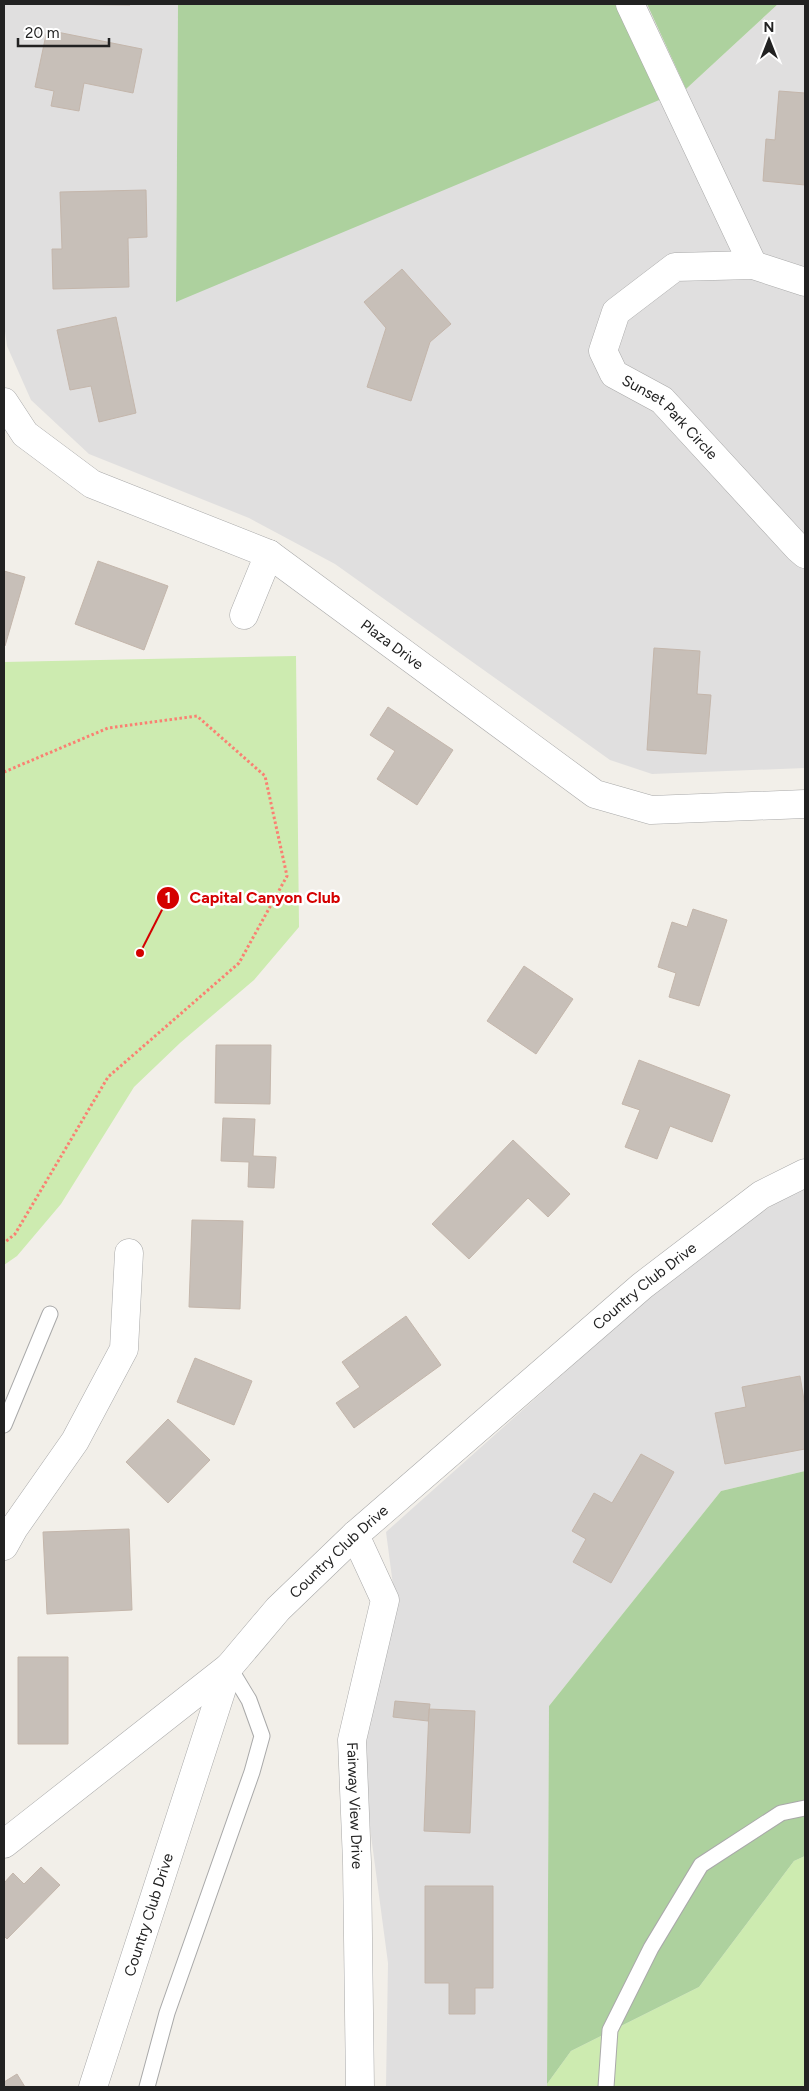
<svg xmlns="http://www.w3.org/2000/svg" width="809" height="2091" font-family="Figtree,sans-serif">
<rect width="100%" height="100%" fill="#f2efe9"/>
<!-- residential -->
<path fill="#e0dfdf" d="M4,4H178L176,301L663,97L615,4H647L686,89L778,4H805V768L652,774L610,760L335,564L249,518L89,454L31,400L7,346L4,324Z
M805,1184V1471L721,1491L549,1706L547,2087H386L388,1963L364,1783L366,1743L395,1600L386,1532L695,1256Z"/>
<!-- grass -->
<path fill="#cdebb0" d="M296,656L299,927L254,980L180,1043L134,1087L61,1204L17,1256L4,1265V662Z
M805,1856V2087H547V2084L571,2051L699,1987L794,1861Z"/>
<!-- forest -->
<path fill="#add19e" d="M178,4H615L664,98L176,302Z
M647,4H778L686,89Z
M805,1471V1856L794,1861L699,1987L571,2051L547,2084L549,1706L721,1491Z"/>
<!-- building -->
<path fill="#c7bfb8" stroke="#c4b6ab" d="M46,4H130V5Z
M47,30L142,49L133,93L84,83L79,111L51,106L54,91L35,87Z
M779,91L805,93V185L763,181L766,139L775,140Z
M146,190L147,237L128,238L129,287L53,289L52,249H62L60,192Z
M402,269L451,324L430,342L411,401L367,387L386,328L364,302Z
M116,317L136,413L99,422L91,386L70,390L57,330Z
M98,561L168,586L144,650L75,624Z
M4,571L25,577L5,646L4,645Z
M654,648L700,651L697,694L711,695L706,754L647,750Z
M388,707L453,750L417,805L377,779L395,751L370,735Z
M693,909L727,920L699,1006L669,997L676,973L658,967L672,922L687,927Z
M524,966L573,999L536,1054L487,1021Z
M216,1045H271L270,1104L215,1103Z
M639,1060L730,1095L712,1142L670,1126L657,1159L625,1147L640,1110L622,1104Z
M223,1118L255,1119L253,1156L276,1157L274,1188L248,1187L249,1162L221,1161Z
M513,1140L570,1194L548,1217L528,1198L469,1259L432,1224Z
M192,1220L243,1221L240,1309L189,1307Z
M406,1316L441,1365L354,1428L336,1403L360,1387L342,1362Z
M195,1358L252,1381L234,1425L177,1402Z
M800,1376L805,1406V1449L725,1464L715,1413L746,1407L742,1387Z
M168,1419L210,1460L168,1503L126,1462Z
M641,1454L674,1472L611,1583L573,1562L586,1539L572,1531L594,1493L612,1503Z
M129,1529L132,1610L47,1614L43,1532Z
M18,1657H68V1744H18Z
M395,1701L430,1704L428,1721L393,1717Z
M429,1709L475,1711L470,1833L424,1831Z
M41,1867L60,1885L7,1939L4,1936V1883L13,1873L24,1884Z
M425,1886H493V1988H475V2014H449V1983H425Z
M17,2074L25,2087H4V2082Z"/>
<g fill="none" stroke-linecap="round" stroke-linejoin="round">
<defs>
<path id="service" d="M4,1425L50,1314
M147,2087L167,2013L252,1772L262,1736L249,1700L229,1667
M606,2087L610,2030L651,1948L701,1865L781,1813L805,1808"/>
<g id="minor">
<path d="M630,4L753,265"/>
<path id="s1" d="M805,282L753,265L675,267L616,312L603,351L614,374L662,400L798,548L805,554"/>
<path id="s2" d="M4,402L25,434L92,484L269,554L595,794L651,810L805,804"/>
<path d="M244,615L269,554"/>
<path id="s3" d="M355,1535L385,1600L352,1740L357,1862L360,2087"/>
<path d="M4,1546L14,1528L75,1441L124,1349L129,1253"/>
<path d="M4,1844L229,1667"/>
<path id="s4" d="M93,2087L229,1667L278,1609L355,1535L642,1286L761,1195L805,1173"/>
</g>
</defs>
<!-- service casing -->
<use href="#service" stroke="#a9a9a9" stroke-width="17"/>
<!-- minor casing -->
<use href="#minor" stroke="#a9a9a9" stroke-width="29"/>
<!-- path -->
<path stroke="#fa8072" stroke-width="3" stroke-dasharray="2.5 2.5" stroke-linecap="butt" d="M4,772L108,728L197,716L265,776L287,876L239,963L108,1077L15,1234L4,1243"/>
<!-- service -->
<use href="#service" stroke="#fff" stroke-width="15"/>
<!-- minor -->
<use href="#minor" stroke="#fff" stroke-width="28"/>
</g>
<g text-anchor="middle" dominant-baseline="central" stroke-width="5" stroke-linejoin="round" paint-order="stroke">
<!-- street labels -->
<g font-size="15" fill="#222" stroke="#fff">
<text stroke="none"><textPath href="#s1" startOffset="345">Sunset Park Circle</textPath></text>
<text stroke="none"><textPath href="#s2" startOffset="465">Plaza Drive</textPath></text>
<text stroke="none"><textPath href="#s4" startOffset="1006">Country Club Drive</textPath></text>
<text stroke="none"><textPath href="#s4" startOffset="601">Country Club Drive</textPath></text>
<text stroke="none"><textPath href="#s3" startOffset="281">Fairway View Drive</textPath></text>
<text stroke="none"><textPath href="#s4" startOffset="181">Country Club Drive</textPath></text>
</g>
</g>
<!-- callouts -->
<path fill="none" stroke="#d40000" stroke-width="2" d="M140 953L168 898"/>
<g fill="#d40000" stroke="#fff" stroke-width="2">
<circle cx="140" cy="953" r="5"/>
<circle cx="168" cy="898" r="12"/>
</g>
<g font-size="15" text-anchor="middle" font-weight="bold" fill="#fff">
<text x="168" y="903">1</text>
</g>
<g font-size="16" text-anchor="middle" font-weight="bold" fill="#d40000" stroke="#fff" stroke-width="5" stroke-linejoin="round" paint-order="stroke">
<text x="265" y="903">Capital Canyon Club</text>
</g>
<!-- border -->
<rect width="809" height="2091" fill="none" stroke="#222222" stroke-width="10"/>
<!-- north arrow -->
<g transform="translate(769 40)" stroke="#ffffff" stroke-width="4" paint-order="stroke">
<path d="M0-4L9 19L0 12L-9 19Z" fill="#222222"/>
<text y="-8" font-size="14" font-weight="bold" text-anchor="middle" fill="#222222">N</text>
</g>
<!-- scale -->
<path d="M18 38v8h91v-8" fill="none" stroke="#222222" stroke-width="2.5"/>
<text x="25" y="38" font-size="15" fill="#222222" stroke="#ffffff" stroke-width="4" paint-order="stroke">20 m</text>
</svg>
